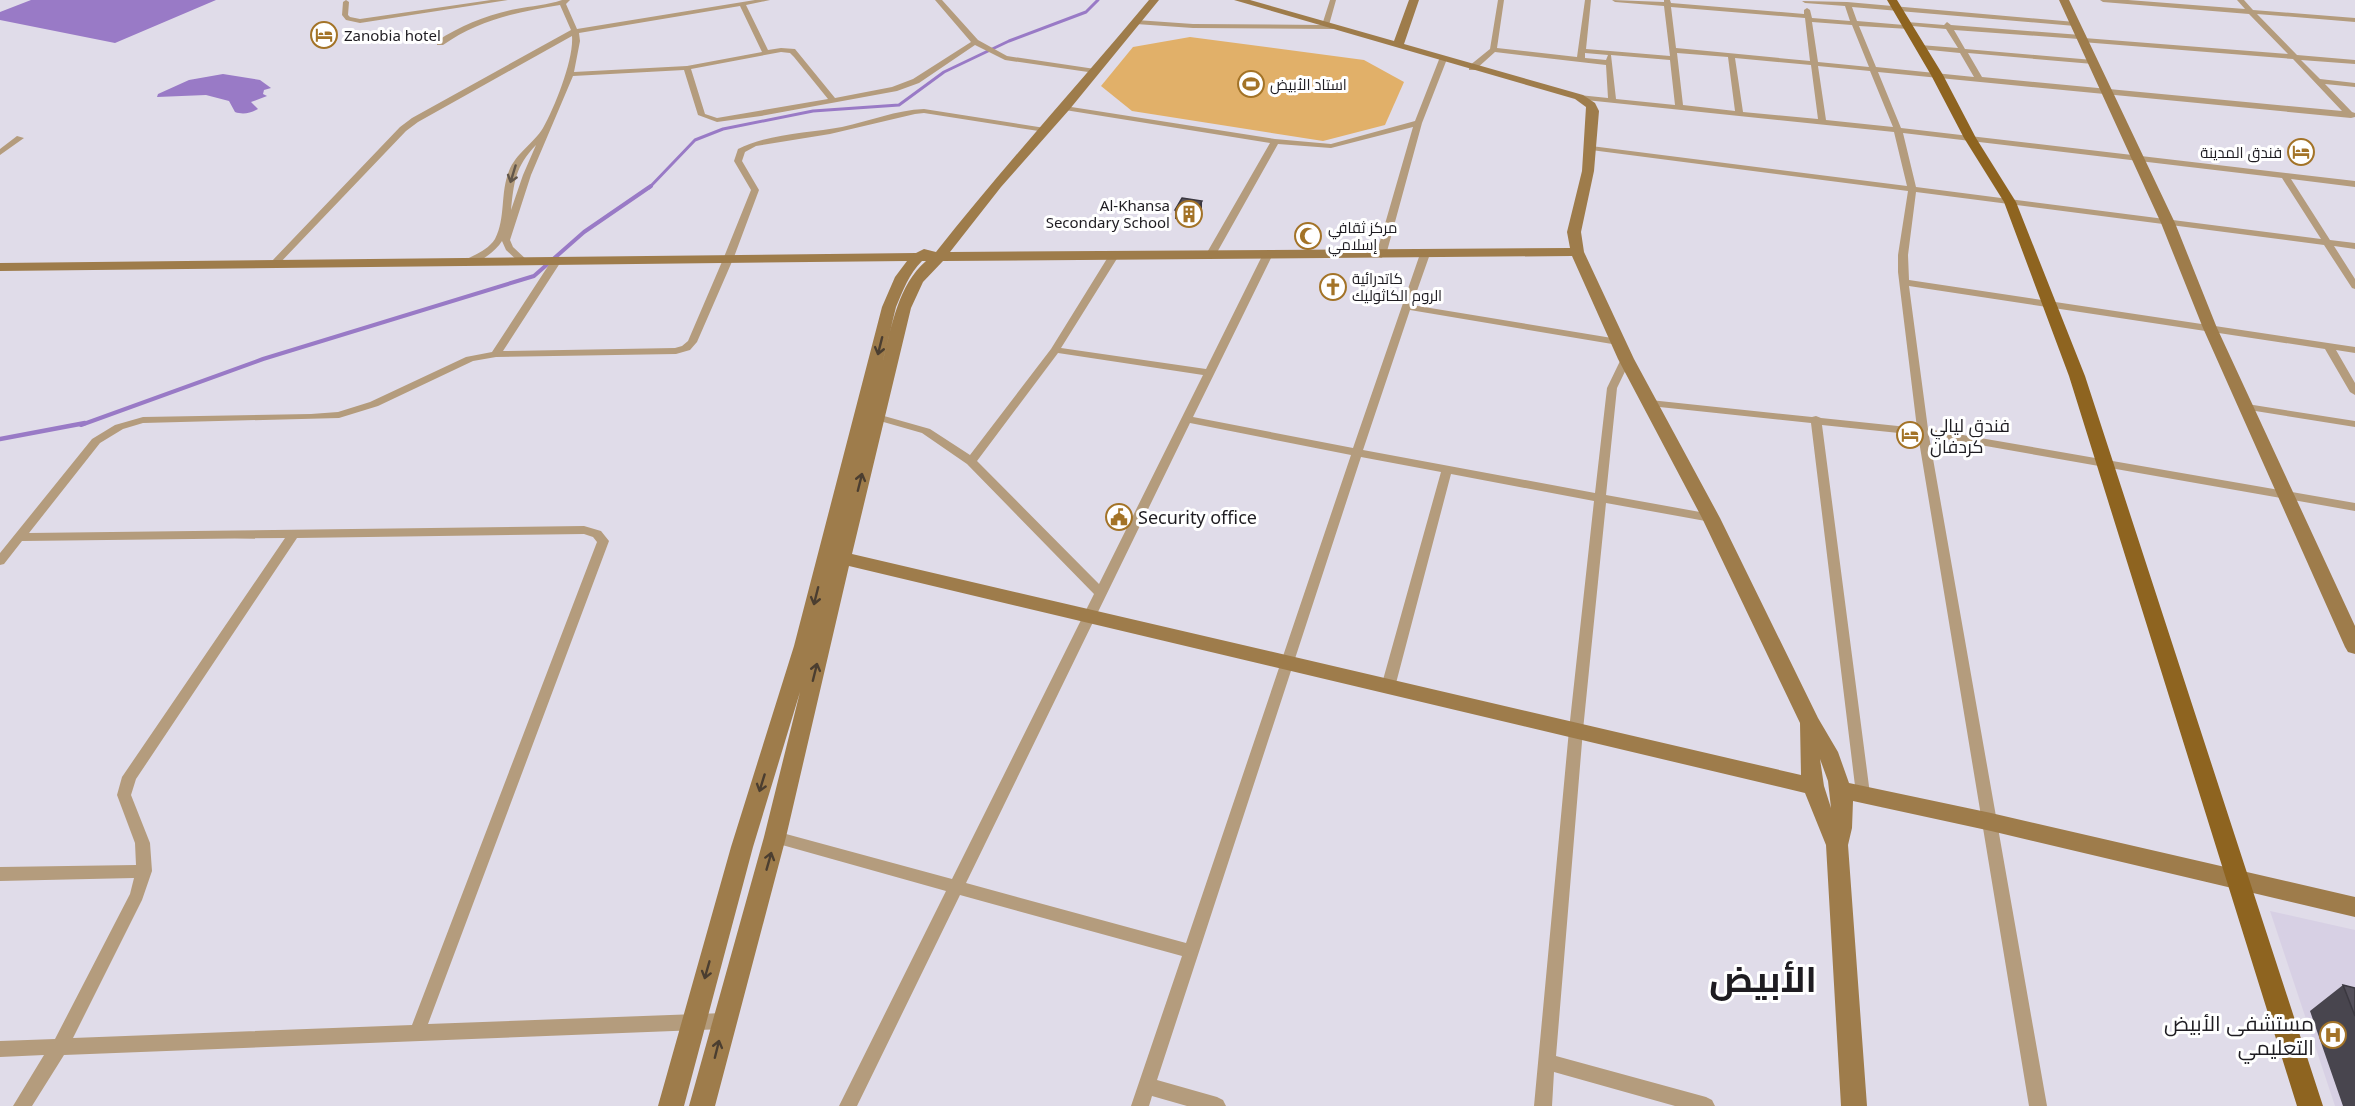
<svg xmlns="http://www.w3.org/2000/svg" width="2355" height="1106" font-family="'Noto Sans',Cairo,sans-serif">
<rect width="100%" height="100%" fill="#e0dce9"/>
<!-- built -->
<path fill="#d7d0e4" d="M2270,911L2355,930V1106H2335Z"/>
<!-- green -->
<path fill="#e1b069" d="M1190,37L1364,60L1404,82L1385,125L1323,141L1132,111L1101,86L1133,47Z"/>
<!-- water -->
<path fill="#997ac6" d="M31,0H216L115,43L0,20V12Z
M223,74L260,80L271,88L264,90L263,94L267,96L251,102L258,109C251,113 243,115 235,112L229,101L206,95L157,97L158,94L189,80Z"/>
<g fill="none" stroke-linecap="round" stroke-linejoin="round">
<!-- stream-far2 -->
<path stroke="#997ac6" stroke-width="3" d="M649,188L695,140L723,129L813,111L899,105L944,72L1009,41L1086,12L1098,0"/>
<!-- stream-far1 -->
<path stroke="#997ac6" stroke-width="4" d="M81,425L263,359L534,276L584,232L651,186"/>
<!-- stream -->
<path stroke="#997ac6" stroke-width="4.5" d="M0,439L85,423"/>
<!-- street -->
<path fill="#b49c7d" fill-rule="evenodd" d="M346,0L349,2L348,15L350,17L360,19L491,0H508L360,23L346,20L342,15L343,2Z
M562,0H570L566,4L577,29L755,0H770L746,5L768,50L781,48L795,49L835,98L892,87L913,79L971,42L935,0H942L978,40L1007,56L1095,69L1099,71L1095,73L1005,60L975,45L919,83L897,91L761,116L717,122L698,115L684,70L573,76L531,175L510,240L513,247L529,262L527,264H521L506,250L502,241C495,252 478,265 465,264V260C476,254 488,250 495,239C506,218 500,193 509,171C516,153 534,143 543,128C555,107 574,59 572,36L418,122L406,131L277,266H271V262L400,127L412,118L571,30L560,5C517,12 479,20 443,45H437V41C462,25 487,15 516,9C531,6 548,5 562,0ZM740,6L762,52L687,66L574,72L580,41L579,33ZM781,52L790,53L794,57L828,99L717,118L705,114L691,69ZM536,145L523,175L511,210C514,182 515,167 536,145Z
M1330,0H1336L1329,25L1335,26L1336,27L1333,29L1193,28L1136,24L1133,22L1136,20L1193,24L1322,25Z
M1498,0H1504L1497,48L1577,57L1585,0H1591L1586,49L1670,56L1664,6L1615,2L1612,0L1664,2V0H1670L1671,3L1804,14V10L1807,8L1810,10L1812,18L1850,21L1845,6L1805,3L1802,1L1847,2L2075,22L2078,24L2075,26L1852,7L1857,21L1904,25L1907,22L1944,25L1947,22L1951,25L2081,35L2084,38L2288,54L2249,14L2103,2L2100,0H2128L2245,9L2237,0H2244L2253,10L2355,18V22L2257,14L2297,55L2355,60V64L2301,60L2320,79L2355,83V87L2325,84L2352,112L2355,113V117L2351,118L1878,72L1901,128L2355,181V187L2291,179L2330,240L2355,243V249L2334,246L2355,279V289L2352,288L2324,245L1916,192L1908,255L1909,280L2355,347V353L2336,350L2355,383V395L2350,392L2325,349L1909,286L1928,429L2355,503V511L1929,436L2047,1106H2029L1918,435L1822,425L1870,794L1868,798L1863,800L1858,798L1856,794L1811,423L1650,406L1645,403L1650,400L1812,417L1816,416L1821,418L1917,428L1898,272V255L1908,191L1591,150L1587,148L1591,146L1907,186L1894,132L1576,99L1575,97L1579,95L1608,98L1606,65L1495,52L1475,70H1469V66L1490,49ZM1671,7L1805,18L1810,61L1676,48ZM1812,22L1852,25L1869,67L1818,62ZM1859,26L1909,29L1912,26L1946,29L1958,48L1920,45L1916,47L1920,49L1960,53L1974,77L1876,67ZM1954,30L2079,39L2082,42L2293,59L2342,111L1982,77L1968,53L2093,64L2097,62L2093,60L1965,49ZM1585,53L1608,55L1606,60L1585,58ZM1677,53L1728,57L1735,111L1683,105ZM1611,55L1670,60L1675,105L1616,99ZM1735,58L1811,65L1818,119L1743,112ZM1818,66L1870,71L1893,127L1826,120ZM1903,133L2282,178L2321,239L1916,187Z
M1440,57L1447,59L1422,123L1386,255L1381,258L1376,255L1413,127L1331,148L1278,144L1215,256L1210,259L1205,256L1270,143L1065,110L1061,108L1065,106L1275,139L1331,144L1415,121Z
M924,109L1045,128L1049,130L1045,132L924,113L915,114L830,134L756,146L745,152L742,161L759,190L734,257L697,342L690,350L676,354L496,357L473,361L378,406L339,418L143,423L123,429L100,443L29,533L584,526L601,531L609,541L428,1024L724,1013L730,1015L732,1021L730,1027L724,1029L64,1055L32,1106H13L44,1055L0,1057V1041L55,1039L130,894L134,878L0,881V867L136,865L135,843L117,795L122,777L285,538L22,541L4,564L0,565V553L92,439L115,425L143,417L311,414L338,412L370,402L466,357L492,352L552,260L557,257L562,260L503,351L675,348L682,346L688,341L724,257L751,190L734,161L738,149C766,134 810,133 842,127C870,121 896,110 924,109ZM584,534L593,537L597,542L412,1025L73,1038L142,900L152,871L150,843L131,795L136,779L297,538Z
M17,136L24,138L0,155V149Z
M1425,251L1430,254L1412,305L1618,339L1623,342L1618,345L1410,310L1363,450L1595,493L1607,388L1621,359L1626,356L1631,359L1617,388L1606,495L1711,514L1717,518L1711,522L1606,503L1583,730L1556,1056L1706,1097L1712,1100L1715,1106H1675L1554,1072L1552,1106H1534L1569,730L1594,501L1451,474L1395,687L1393,691H1383L1381,687L1441,472L1361,457L1157,1080L1217,1097L1223,1100L1226,1106H1187L1152,1096L1149,1106H1131L1182,956L960,895L857,1106H839L946,891L775,843L770,841L768,837L770,833L775,831L952,879L1094,594L967,464L922,433L873,419L872,417L873,415L877,414L930,429L970,455L1051,349L1108,257L1113,254L1118,257L1061,348L1206,369L1262,256L1267,253L1272,256L1193,417L1353,448L1420,254ZM1058,353L1203,375L1099,584L977,461ZM1190,423L1351,455L1186,943L966,883Z
M2247,404L2355,421V427L2243,409L2242,407L2243,405Z"/>
<!-- secondary -->
<path fill="#9e7c4b" fill-rule="evenodd" d="M1149,0H1159L1069,110L1001,187L950,252L1570,248L1567,232L1582,171L1586,107L1575,99L1234,0H1250L1394,41L1409,0H1419L1404,44L1583,95L1595,103L1599,111L1594,171L1581,232L1584,252L1634,359L1720,518L1818,718L1838,752L1849,783L1991,813L2355,897V917L1991,831L1853,801L1852,828L1848,845L1867,1106H1841L1826,845L1805,793L849,566L786,837L715,1106H689L764,837L800,692L753,847L684,1106H658L731,847L794,646L882,307L895,277L907,261L0,271V263L916,253L924,249L936,252C1004,166 1078,85 1149,0ZM1572,256L1618,359L1702,518L1800,723L1801,775L852,554L911,308L923,282L943,261ZM922,261H926C898,285 892,326 883,360L896,307C903,290 909,274 922,261ZM1820,759L1828,781L1831,808L1824,786Z
M2059,0H2069L2175,223L2217,328L2355,626V654L2348,652L2345,647L2203,328L2161,223Z"/>
<!-- primary -->
<path fill="#8e6420" fill-rule="evenodd" d="M1887,0H1897L1943,75L1976,138L2016,202L2085,376L2323,1106H2297L2069,376L2004,202L1964,138L1931,75Z"/>
</g>
<!-- wall -->
<path fill="#48454e" d="M1202,201V210L1195,222L1175,219V210Z
M2343,985L2355,988V1106H2343L2310,1011Z"/>
<!-- shaded-wall -->
<path fill="#3b3840" d="M1202,201V210L1195,222V213Z"/>
<!-- building -->
<path fill="#54505b" stroke="#3b3840" stroke-width="1.5" d="M1182,198L1202,201L1195,213L1175,210Z
M2343,985L2355,988V1016Z"/>
<!-- one-way arrows -->
<defs><path id="oneway-shaft" d="M-6 0H5M1.5-3L5.5 0L1.5 3" fill="none" stroke-width="1.6" stroke-linecap="round" stroke-linejoin="round" transform="scale(1.5)"/></defs>
<use stroke="#62564a" href="#oneway-shaft" transform="translate(513 174) rotate(107)"/>
<g stroke="#4b3e30">
<use href="#oneway-shaft" transform="translate(880 346) rotate(104)"/>
<use href="#oneway-shaft" transform="translate(860 482) rotate(-76)"/>
<use href="#oneway-shaft" transform="translate(816 596) rotate(104)"/>
<use href="#oneway-shaft" transform="translate(815 672) rotate(-76)"/>
<use href="#oneway-shaft" transform="translate(762 783) rotate(107)"/>
<use href="#oneway-shaft" transform="translate(769 861) rotate(-74)"/>
<use href="#oneway-shaft" transform="translate(707 970) rotate(106)"/>
<use href="#oneway-shaft" transform="translate(717 1049) rotate(-76)"/>
</g>
<!-- icons -->
<defs>
<symbol id="hotel-ring" viewBox="-11 -11 22 22"><circle r="9.5" fill="#fff" stroke="#a37327" stroke-width="1.5"/><path d="M-6-4.5h1.5V1H6V5H4.5V3h-9V5H-6ZM-4 0a1.8 1.8 0 1 1 3.6 0ZM.5 0V-2.5h3Q6-2.5 6 0Z" fill="#a37327"/></symbol>
<symbol id="stadium-ring" viewBox="-11 -11 22 22"><circle r="9.5" fill="#fff" stroke="#a37327" stroke-width="1.5"/><path d="M0-5a6.5 5 0 1 0 0 10a6.5 5 0 1 0 0-10ZM-3.5-1.8h7v3.6h-7Z" fill="#a37327"/></symbol>
<symbol id="building-ring" viewBox="-11 -11 22 22"><circle r="9.5" fill="#fff" stroke="#a37327" stroke-width="1.5"/><path d="M-4-6H4V6H1V3H-1V6H-4ZM-2.5-4.3h1.7v1.8h-1.7ZM.8-4.3h1.7v1.8H.8ZM-2.5-1h1.7V.8h-1.7ZM.8-1h1.7V.8H.8Z" fill="#a37327"/></symbol>
<symbol id="mosque-ring" viewBox="-11 -11 22 22"><circle r="9.5" fill="#fff" stroke="#a37327" stroke-width="1.5"/><path d="M3.5-4.9A6 6 0 1 0 3.5 4.9A5 5 0 1 1 3.5-4.9Z" fill="#a37327"/></symbol>
<symbol id="church-ring" viewBox="-11 -11 22 22"><circle r="9.5" fill="#fff" stroke="#a37327" stroke-width="1.5"/><path d="M-1.2-6h2.4v3.5h3.3v2.4h-3.3V6h-2.4V-.1h-3.3v-2.4h3.3Z" fill="#a37327"/></symbol>
<symbol id="civic-ring" viewBox="-11 -11 22 22"><circle r="9.5" fill="#fff" stroke="#a37327" stroke-width="1.5"/><path d="M-.6-6.5H3V-4.5H.6V-3L4-1V1h2V6H-6V1h2V-1L-.6-3ZM-1.2 2.5V6h2.4V2.5Z" fill="#a37327"/></symbol>
<symbol id="hospital-ring" viewBox="-11 -11 22 22"><circle r="9.5" fill="#fff" stroke="#a37327" stroke-width="1.5"/><path d="M-5-5h3v3.5h4V-5h3V5h-3V1.5h-4V5h-3Z" fill="#a37327"/></symbol>
</defs>
<g fill-rule="evenodd">
<use href="#hotel-ring" x="309" y="20" width="30" height="30"/>
<use href="#stadium-ring" x="1236" y="69" width="30" height="30"/>
<use href="#hotel-ring" x="2286" y="137" width="30" height="30"/>
<use href="#building-ring" x="1174" y="199" width="30" height="30"/>
<use href="#mosque-ring" x="1293" y="221" width="30" height="30"/>
<use href="#church-ring" x="1318" y="272" width="30" height="30"/>
<use href="#hotel-ring" x="1895" y="420" width="30" height="30"/>
<use href="#civic-ring" x="1104" y="502" width="30" height="30"/>
<use href="#hospital-ring" x="2318" y="1020" width="30" height="30"/>
</g>
<g text-anchor="middle" dominant-baseline="central" stroke-width="6" stroke-linejoin="round" paint-order="stroke">
<!-- far-poi labels -->
<g font-size="15" fill="#1e1c21" stroke="#fff" text-anchor="start">
<text x="344" y="35">Zanobia hotel</text>
<text x="1270" y="84">استاد الأبيض</text>
<text x="2282" y="152" text-anchor="end">فندق المدينة</text>
<text x="1170" y="205" text-anchor="end">Al-Khansa<tspan x="1170" dy="17">Secondary School</tspan></text>
<text x="1328" y="227">مركز ثقافي<tspan x="1328" dy="17">إسلامي</tspan></text>
<text x="1352" y="278">كاتدرائية<tspan x="1352" dy="17">الروم الكاثوليك</tspan></text>
</g>
<!-- poi labels -->
<g font-size="18" fill="#1e1c21" stroke="#fff" text-anchor="start">
<text x="1930" y="425">فندق ليالي<tspan x="1930" dy="21">كردفان</tspan></text>
<text x="1138" y="517">Security office</text>
</g>
<!-- near-poi labels -->
<g font-size="21" fill="#1e1c21" stroke="#fff" text-anchor="end">
<text x="2314" y="1023">مستشفى الأبيض<tspan x="2314" dy="24">التعليمي</tspan></text>
</g>
<!-- near-town labels -->
<g font-size="36" font-weight="bold" fill="#1e1c21" stroke="#fff">
<text x="1763" y="978">الأبيض</text>
</g>
</g>
</svg>
